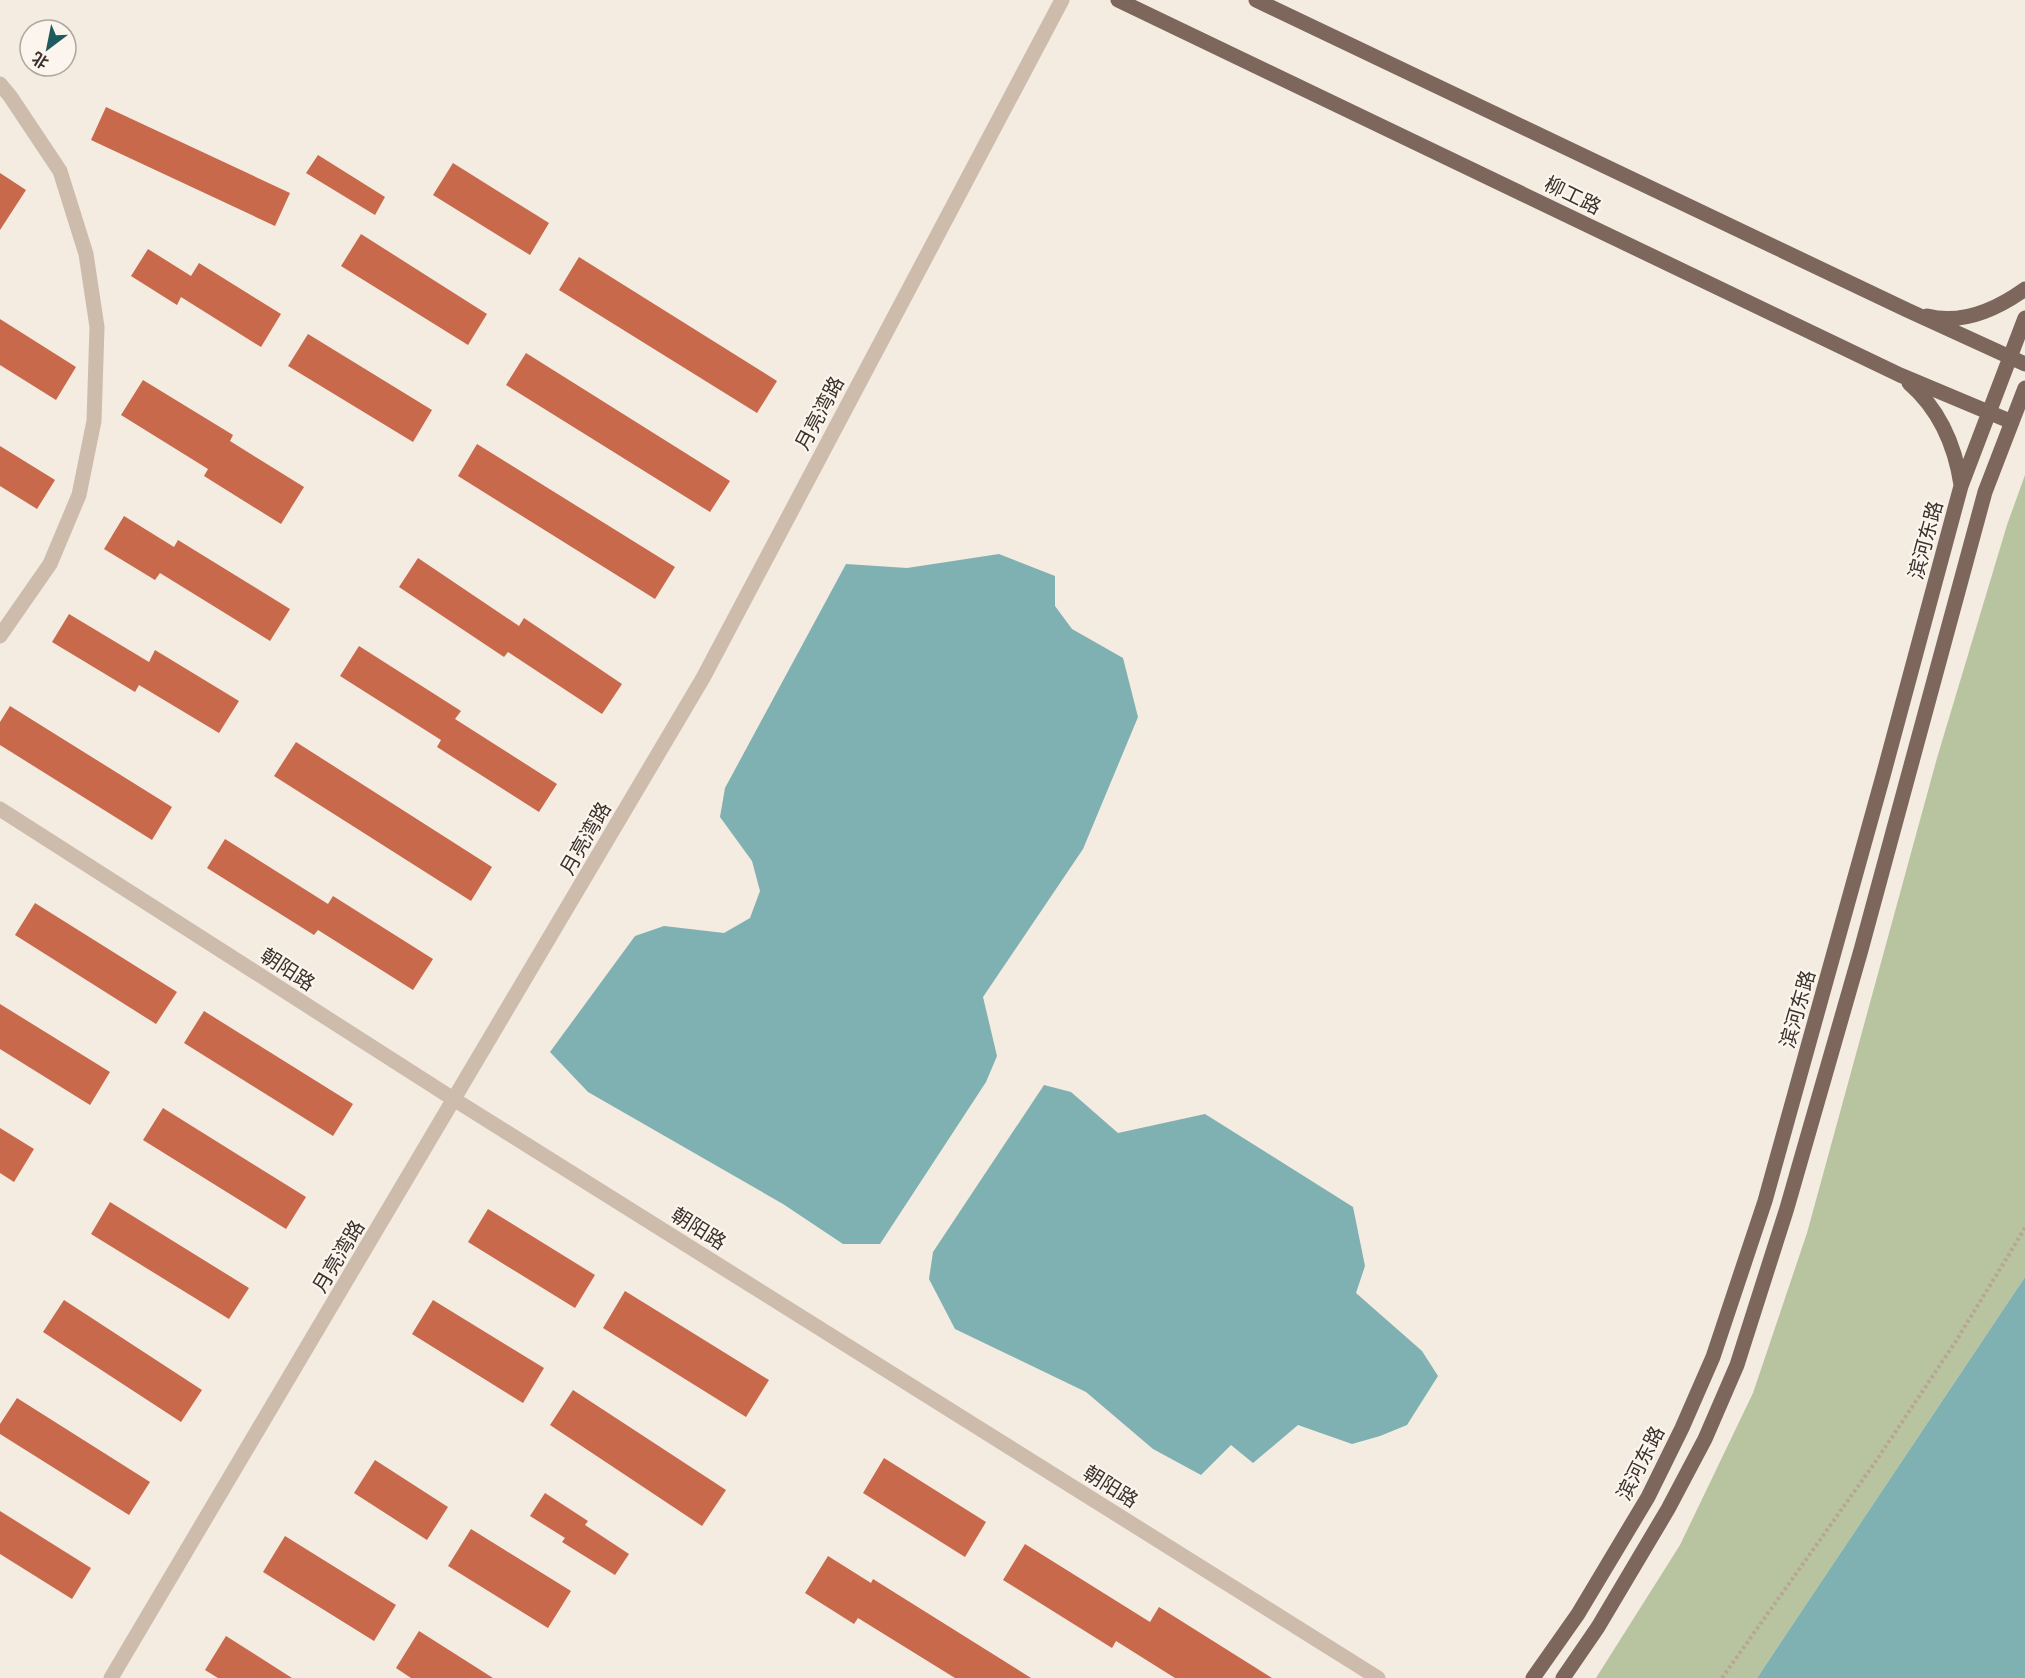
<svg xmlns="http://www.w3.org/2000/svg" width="2025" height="1678" font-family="'Noto Sans','Noto Sans SC',sans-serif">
<rect width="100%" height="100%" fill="#f4ebe1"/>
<!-- green -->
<path fill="#b8c4a0" d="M2025,475V1277L1757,1678H1596L1680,1545L1753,1393L1807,1233L1937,758L2007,525Z"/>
<!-- water -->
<path fill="#7fb0b2" d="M999,554L1055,576V606L1072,629L1123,658L1138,717L1083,849L983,997L997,1056L986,1082L880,1244H843L783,1204L588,1092L550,1052L635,936L664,926L724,933L750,918L760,891L752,861L720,817L725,788L846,564L907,568Z
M1044,1085L1071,1092L1118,1133L1205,1114L1353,1207L1365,1266L1356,1293L1422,1351L1438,1376L1407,1425L1380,1436L1352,1444L1298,1425L1253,1463L1231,1445L1201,1475L1153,1449L1086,1392L955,1329L929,1279L933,1252Z
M2025,1277V1678H1757Z"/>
<!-- building -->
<path fill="#c8694b" d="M106,107L290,193L275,226L91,140Z
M318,155L385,197L375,215L306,173Z
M453,163L549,223L530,255L433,195Z
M0,173L26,190L0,230Z
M361,234L487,314L468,345L341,266Z
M148,249L191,276L199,263L281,314L261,347L181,297L177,305L131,276Z
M579,257L777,381L757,413L559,290Z
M0,319L76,367L56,400L0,365Z
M308,334L432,410L413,442L288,366Z
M526,353L730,481L710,512L506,385Z
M143,380L233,435L230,441L304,487L281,524L204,476L208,469L121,415Z
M477,444L675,567L655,599L458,476Z
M0,446L55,480L37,509L0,486Z
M124,516L174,547L178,540L290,609L270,641L160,573L155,580L104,549Z
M418,558L519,626L524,618L622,684L602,714L508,652L504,657L399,587Z
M69,614L149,662L155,650L239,701L219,733L139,685L135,692L52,642Z
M359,646L461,711L455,719L557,784L539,812L437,747L441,740L340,676Z
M10,706L172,807L152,840L0,745V722Z
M296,742L492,867L471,901L274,776Z
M225,839L328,904L333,896L433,959L413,990L318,930L314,935L207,868Z
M35,903L177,992L156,1024L15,935Z
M0,1004L110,1072L90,1105L0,1049Z
M204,1011L353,1104L333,1136L184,1043Z
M163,1108L306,1197L286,1229L143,1140Z
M0,1128L34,1149L14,1182L0,1173Z
M110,1202L249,1288L229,1319L91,1234Z
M488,1209L595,1275L575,1308L468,1242Z
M625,1291L769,1380L746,1417L603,1328Z
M64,1300L202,1390L181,1422L43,1332Z
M433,1300L544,1368L523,1403L412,1334Z
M573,1390L726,1490L702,1526L550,1425Z
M17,1398L150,1482L129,1515L0,1434V1424Z
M884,1458L986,1522L965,1557L863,1493Z
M375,1460L448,1507L427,1540L354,1493Z
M545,1493L588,1521L585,1525L629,1554L615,1575L562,1542L565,1538L530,1516Z
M0,1511L91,1568L72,1599L0,1554Z
M471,1529L571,1591L548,1628L448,1566Z
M285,1536L396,1605L374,1641L263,1572Z
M1025,1544L1150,1622L1159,1607L1272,1678H1175L1116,1641L1112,1648L1003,1580Z
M828,1556L871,1583L873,1579L1031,1678H955L858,1618L854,1624L805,1593Z
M419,1631L493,1678H411L396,1668Z
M226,1636L292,1678H218L205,1670Z"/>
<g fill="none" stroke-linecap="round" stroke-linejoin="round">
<!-- path -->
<path stroke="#b9a596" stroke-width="4" stroke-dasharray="3 3" stroke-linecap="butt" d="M1722,1678L1876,1461L1956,1341L2025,1228"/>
<!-- minor -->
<path stroke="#cdbbac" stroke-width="15" d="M0,84L10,96L60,171L86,254L97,327L94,421L79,495L50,564L0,636
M0,809L455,1100L1378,1678
M111,1678L703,678L1062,0"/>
<!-- major -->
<path stroke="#7d675c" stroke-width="15" d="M1118,0L1900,375L2012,422
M1256,0L1907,310L2025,364
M1927,316C1962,325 1997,309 2025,289
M1909,383C1940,410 1955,445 1961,485
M1533,1678L1578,1614L1648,1497L1682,1428L1713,1357L1765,1201L1883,776L1961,486L2025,318
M1563,1678L1598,1627L1668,1509L1705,1439L1737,1365L1787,1208L1861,950L1985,492L2025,388"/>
</g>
<g text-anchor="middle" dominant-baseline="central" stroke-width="4.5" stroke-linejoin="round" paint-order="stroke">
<!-- street labels -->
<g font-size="20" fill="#3b302b" stroke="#fbf5ee">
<text transform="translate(1573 195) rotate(26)">柳工路</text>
<text transform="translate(819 413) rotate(-62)">月亮湾路</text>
<text transform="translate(1925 540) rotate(-75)">滨河东路</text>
<text transform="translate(585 838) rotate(-60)">月亮湾路</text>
<text transform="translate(288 969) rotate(33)">朝阳路</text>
<text transform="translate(1797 1009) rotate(-74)">滨河东路</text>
<text transform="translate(699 1228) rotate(32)">朝阳路</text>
<text transform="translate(338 1256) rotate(-59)">月亮湾路</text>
<text transform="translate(1640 1463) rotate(-63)">滨河东路</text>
<text transform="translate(1111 1486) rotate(32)">朝阳路</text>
</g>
</g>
<!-- north arrow -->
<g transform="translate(48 48) rotate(212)"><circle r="28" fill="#fbf5ee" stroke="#aea6a0" stroke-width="1.5"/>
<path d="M0-4.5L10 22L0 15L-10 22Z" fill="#1f5a5e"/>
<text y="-9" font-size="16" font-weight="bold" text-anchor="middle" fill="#3b302b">北</text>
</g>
</svg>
